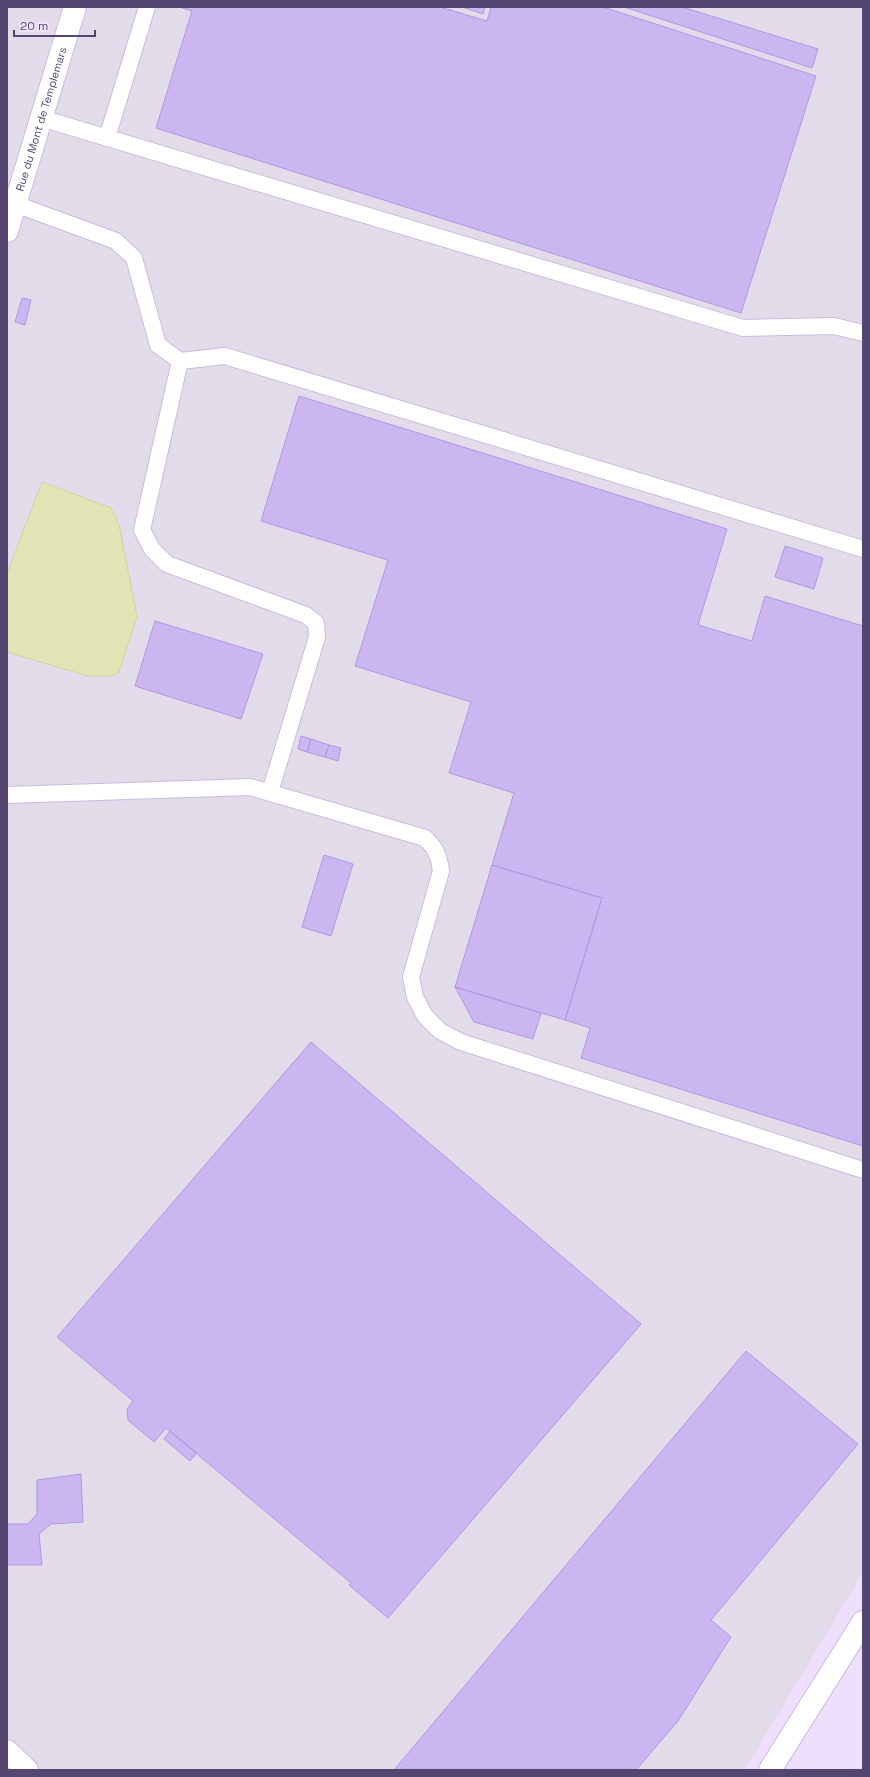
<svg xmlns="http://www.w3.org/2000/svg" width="870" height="1777" font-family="'Space Grotesk',sans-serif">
<rect width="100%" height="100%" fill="#eedffc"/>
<!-- industrial -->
<path fill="#e1dbea" d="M7,7H863V1572L744,1770H7Z"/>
<!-- water -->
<path fill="#e1e4b4" stroke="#d1d69b" d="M42,482L111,508L119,525L137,616L119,672L111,676H88L7,652V574Z"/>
<!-- building -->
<path fill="#cab7f1" stroke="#af98e3" d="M182,7H440L487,21L491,7H603L816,76L741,313L156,128L192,11L182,8Z
M462,7H485L483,14Z
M624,7H682L818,49L812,68Z
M22,298L31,300L25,325L15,322Z
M299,396L727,529L698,625L752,641L765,596L863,626V1146L581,1058L590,1028L565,1020L602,898L492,865L514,793L449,773L471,702L355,666L388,560L261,521Z
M785,546L823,558L814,589L775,577Z
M155,621L263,654L241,719L135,686Z
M301,736L311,739L307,752L298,749Z
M311,739L329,745L325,757L307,752Z
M329,745L341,748L338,761L325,757Z
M324,855L353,864L331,936L302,927Z
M492,865L602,898L565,1020L455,987Z
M455,987L541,1013L533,1039L474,1022Z
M311,1042L641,1324L388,1618L349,1585L351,1583L166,1428L154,1442L128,1420L127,1409L133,1401L57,1337Z
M746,1351L858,1444L711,1620L731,1637L678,1721L636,1770H394Z
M170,1431L197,1453L190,1461L164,1439Z
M81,1474L83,1522L51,1524L39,1534L42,1565H7V1524H28L37,1514V1480Z"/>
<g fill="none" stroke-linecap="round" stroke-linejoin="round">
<defs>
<path id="lane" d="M41,118L743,328L834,326L863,333
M107,138L147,7
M15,204L116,241L134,258L158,345L180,361L225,356L863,549
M180,361L142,530L152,549L167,564L306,615L316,623L317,637L270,792
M7,795L250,787L425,838C436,848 439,856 441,871L411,977L415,997L425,1016L440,1031L461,1042L863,1170"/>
<g id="street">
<path id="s1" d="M7,231L75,7"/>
<path d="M7,1751L27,1770"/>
</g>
<path id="secondary" d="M770,1770L863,1622"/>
</defs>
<!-- lane casing -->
<use href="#lane" stroke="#cabcdf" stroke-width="18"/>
<!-- street casing -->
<use href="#street" stroke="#cabcdf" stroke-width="24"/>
<!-- secondary casing -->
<use href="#secondary" stroke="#ccbce6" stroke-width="24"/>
<!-- lane -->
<use href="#lane" stroke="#fff" stroke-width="16"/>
<!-- street -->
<use href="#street" stroke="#fff" stroke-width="22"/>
<!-- secondary -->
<use href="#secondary" stroke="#fff" stroke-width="22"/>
</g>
<g text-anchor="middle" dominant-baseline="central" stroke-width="4" stroke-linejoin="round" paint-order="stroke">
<!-- street labels -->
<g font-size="11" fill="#534771" stroke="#f3e5ff">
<text stroke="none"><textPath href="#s1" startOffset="117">Rue du Mont de Templemars</textPath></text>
</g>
</g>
<!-- border -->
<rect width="870" height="1777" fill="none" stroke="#534771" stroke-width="16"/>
<!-- scale -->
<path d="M14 30v6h81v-6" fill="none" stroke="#534771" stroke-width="2"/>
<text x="20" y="30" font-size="12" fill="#534771" stroke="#f3e5ff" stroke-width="3" paint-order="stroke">20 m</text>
</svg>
